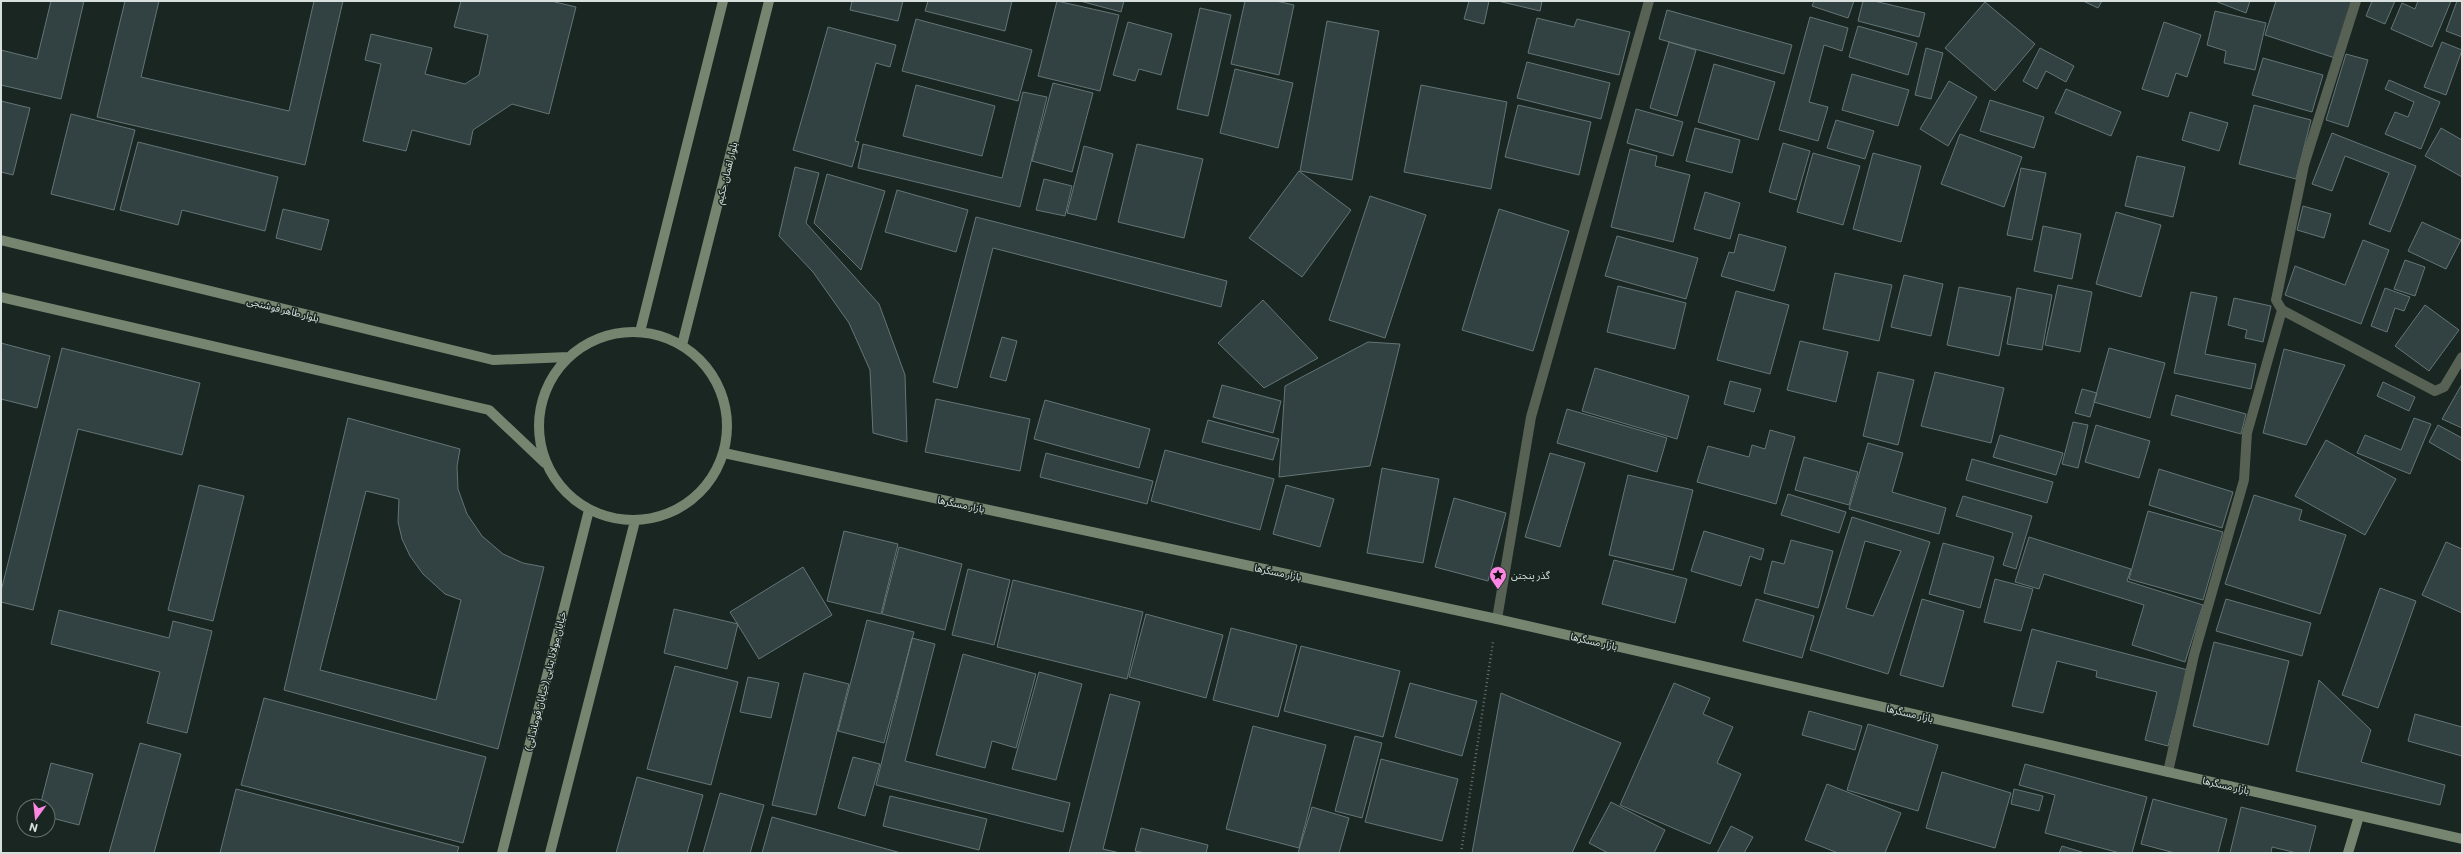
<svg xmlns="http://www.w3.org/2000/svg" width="2463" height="854" font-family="Commissioner,'Noto Sans Arabic',sans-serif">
<rect width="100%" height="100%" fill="#192622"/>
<!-- building -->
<path fill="#324243" stroke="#647576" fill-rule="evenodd" d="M51,1H84L61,99L1,85V50L37,59Z
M125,1H159L141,77L289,111L314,1H343L305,165L97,117Z
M461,1H551L576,7L549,114L512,104L473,130L470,145L412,130L406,151L363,141L381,64L365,60L371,34L432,48L425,74L465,84L479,75L488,35L454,27Z
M852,1H903L898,21L850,10Z
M928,1H1012L1005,31L925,11Z
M1057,1L1119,15L1100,91L1038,76Z
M1080,1H1124L1121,12Z
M1245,1H1276L1294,5L1279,75L1231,64Z
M1469,1H1489L1484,24L1464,19Z
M1498,1H1542L1540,11Z
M1814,1H1854L1848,18L1812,6Z
M1863,1H1874L1925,13L1919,37L1858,21Z
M2083,1H2102L2098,8Z
M2215,1H2250L2246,13Z
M2276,1H2353L2335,58L2265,35Z
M2372,1H2395L2385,24L2366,16Z
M2418,1H2451L2432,47L2391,29L2402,3L2415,9Z
M2457,1H2462V37L2446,31Z
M1985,2L2035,44L1995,91L1945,48Z
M1200,8L1231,15L1208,116L1177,109Z
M1667,10L1792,45L1784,74L1659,39Z
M2215,11L2266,23L2255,70L2224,63L2226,51L2207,45Z
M1810,17L1848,28L1842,51L1824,45L1809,102L1828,107L1818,141L1779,130Z
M1537,18L1574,27L1577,19L1630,32L1619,75L1528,53Z
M916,19L1032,50L1018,101L902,71Z
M1327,21L1379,31L1352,180L1300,171Z
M1128,22L1172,34L1161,75L1139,69L1135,81L1113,75Z
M2164,22L2201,35L2187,77L2176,73L2168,97L2142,89Z
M1858,26L1917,43L1908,75L1849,57Z
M828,27L896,45L890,67L876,63L855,141L859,142L852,167L793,150Z
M1669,42L1696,50L1677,116L1650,108Z
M2442,42L2462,50L2446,95L2424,87Z
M1926,48L1943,53L1931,99L1915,95Z
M2040,48L2074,66L2066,82L2046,71L2037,89L2023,81Z
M2346,54L2368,60L2348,127L2326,120Z
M2263,58L2323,75L2312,112L2252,95Z
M1527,62L1610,83L1601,119L1517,98Z
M1714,64L1775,82L1758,140L1698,122Z
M1235,69L1293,83L1278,148L1220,133Z
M1852,74L1909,90L1898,126L1842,110Z
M2389,80L2440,102L2421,149L2385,134L2395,112L2408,117L2414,102L2385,89Z
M1949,81L1977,97L1948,146L1920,129Z
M1053,83L1093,93L1072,172L1032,161Z
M916,85L995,106L982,156L903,136Z
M1421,85L1507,102L1491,189L1404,172Z
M2066,89L2121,112L2111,136L2055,113Z
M1023,92L1047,97L1020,207L858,168L863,144L1002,178Z
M1990,100L2044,117L2034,148L1980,131Z
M1,101L30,108L13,175L1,172Z
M1518,105L1591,122L1579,175L1505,157Z
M2254,105L2311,120L2296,179L2239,164Z
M1636,109L1683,122L1673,156L1627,143Z
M2190,112L2228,123L2219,151L2182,140Z
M71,114L135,130L114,210L51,194Z
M1836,120L1874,131L1865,159L1827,148Z
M1695,128L1740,140L1732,173L1686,161Z
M2441,128L2462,140V177L2425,156Z
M2332,133L2416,166L2390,232L2369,224L2389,173L2345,156L2332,191L2312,184Z
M1960,134L2022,157L2004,207L1941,184Z
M138,142L278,177L265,231L182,210L178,225L120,210Z
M1783,143L1810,151L1796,200L1769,192Z
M1137,144L1203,159L1184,238L1118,222Z
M1084,146L1113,154L1096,220L1067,213Z
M1630,149L1657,156L1655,166L1690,175L1673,242L1611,227Z
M1813,153L1860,166L1843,225L1797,212Z
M1873,153L1921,166L1901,242L1853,229Z
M2137,156L2185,167L2173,217L2125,206Z
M795,167L819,173L806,223L879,304L905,375L907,442L873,433L870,370L849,323L813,272L779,236Z
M2021,168L2046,173L2032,240L2007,235Z
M1299,171L1351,210L1302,277L1249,238Z
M827,174L885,191L861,270L814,223Z
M1044,179L1072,186L1065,216L1036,210Z
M897,190L968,210L956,252L885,232Z
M1705,192L1740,203L1730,239L1694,229Z
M1370,196L1426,215L1385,338L1329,320Z
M2303,206L2331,214L2324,238L2297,230Z
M283,209L329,220L321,250L276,238Z
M1499,209L1569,231L1533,351L1462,330Z
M2116,212L2161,225L2141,297L2096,284Z
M976,217L1227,281L1221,307L993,248L957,388L933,382Z
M2422,222L2461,240L2446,269L2408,251Z
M2043,226L2081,234L2072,279L2034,271Z
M1739,234L1786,247L1774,291L1721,276L1729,252L1734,253Z
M1617,236L1698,258L1686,299L1605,276Z
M2363,240L2389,250L2361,324L2285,295L2295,266L2345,285Z
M2405,260L2425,267L2415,296L2394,289Z
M1835,273L1892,285L1879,341L1823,329Z
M1904,275L1943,284L1931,336L1891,327Z
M2058,285L2092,292L2080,352L2045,345Z
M1618,286L1686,303L1675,349L1607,332Z
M1959,287L2011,297L1999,356L1947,345Z
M2017,288L2052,295L2042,350L2007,344Z
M2385,288L2410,297L2404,311L2395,308L2387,332L2371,326Z
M1736,291L1789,305L1770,374L1717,360Z
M2191,292L2217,297L2205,354L2256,364L2251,389L2174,373Z
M2234,298L2271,306L2263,342L2245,338L2247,330L2228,325Z
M1263,300L1318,358L1264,388L1218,343Z
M2425,305L2459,330L2429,371L2395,346Z
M1002,337L1017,341L1006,381L990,377Z
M1800,341L1848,352L1836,402L1787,390Z
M1368,342L1400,344L1370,466L1279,477L1285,386Z
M1,343L50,356L37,408L1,399Z
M62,348L200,383L182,455L78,429L33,610L1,602V591Z
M2109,348L2165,363L2150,418L2094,402Z
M2284,349L2345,365L2306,445L2263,433Z
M1595,368L1689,396L1677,439L1582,411Z
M1878,372L1914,380L1898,445L1863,436Z
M1935,372L2004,388L1991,443L1921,426Z
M1730,381L1761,389L1754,412L1724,404Z
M2383,382L2415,397L2409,411L2377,396Z
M2462,384V428L2442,419Z
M1222,385L1281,401L1273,433L1213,417Z
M2082,389L2097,393L2090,417L2075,413Z
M2176,395L2246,414L2241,434L2171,415Z
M936,399L1030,419L1020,471L925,452Z
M1045,400L1150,429L1139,468L1034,439Z
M1567,409L1667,438L1657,472L1557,443Z
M348,418L460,449L457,466L458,489L467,514L482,536L503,554L523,563L544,567L498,749L284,690ZM366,491L399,499L398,522L402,539L410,556L423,574L445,594L461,600L436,700L320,670Z
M2414,418L2431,424L2410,474L2357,453L2365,435L2401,450Z
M1208,420L1279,439L1273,460L1202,442Z
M2073,422L2088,425L2078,468L2062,464Z
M2096,425L2150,441L2139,478L2085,462Z
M2438,425L2462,438V461L2429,442Z
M1770,430L1795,437L1776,504L1697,482L1708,446L1749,457L1752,445L1765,449Z
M2000,435L2063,453L2056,475L1993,457Z
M2326,440L2396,479L2365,535L2295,496Z
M1868,443L1903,453L1892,492L1946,508L1939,534L1849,509Z
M1165,450L1274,479L1260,530L1151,501Z
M1046,453L1153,481L1147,504L1040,477Z
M1550,453L1585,463L1560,547L1525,537Z
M1804,457L1858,472L1849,505L1795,490Z
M1972,459L2053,482L2047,503L1966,480Z
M1382,468L1439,479L1423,563L1367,553Z
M2159,469L2233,492L2222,528L2149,505Z
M1628,475L1693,490L1673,570L1609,555Z
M199,485L244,496L213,621L168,610Z
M1286,485L1334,499L1320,547L1273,534Z
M1788,494L1846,512L1839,533L1781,515Z
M2254,495L2302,510L2299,520L2346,535L2320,614L2225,584Z
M1963,496L2032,516L2016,569L2003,565L2013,533L1956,516Z
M1454,498L1506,513L1488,581L1435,567Z
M2148,511L2223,532L2203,600L2129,579Z
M1852,517L1930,542L1888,674L1810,650ZM1865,541L1901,551L1873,616L1846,608Z
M844,531L898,544L881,614L827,601Z
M1704,531L1764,549L1761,560L1750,556L1741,586L1691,571Z
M2029,537L2131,569L2127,581L2203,605L2185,662L2132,645L2144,605L2044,574L2039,589L2015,582Z
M1791,540L1833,551L1818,608L1764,593L1772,561L1784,564Z
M2446,542L2462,549V613L2422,595Z
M1943,543L1994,557L1980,608L1929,594Z
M899,547L962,564L945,630L882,614Z
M1614,560L1687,579L1675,623L1602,604Z
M803,567L832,615L759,659L730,612Z
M968,569L1010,580L994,645L952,635Z
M1995,579L2033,589L2021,631L1984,622Z
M1013,580L1143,612L1127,679L997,647Z
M2380,588L2416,601L2378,708L2342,695Z
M1756,599L1814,616L1802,658L1743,641Z
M1922,599L1964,611L1943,687L1900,675Z
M2226,599L2311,623L2302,656L2216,631Z
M674,609L738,624L727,669L664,653Z
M59,610L169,638L173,621L212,631L187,733L147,723L160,672L51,644Z
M1146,614L1223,635L1206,698L1129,677Z
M867,620L914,632L884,743L838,731Z
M1231,628L1297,645L1278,717L1213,700Z
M2032,629L2188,670L2168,746L2145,740L2157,692L2096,677L2097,671L2057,661L2043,713L2012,706Z
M912,638L935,644L905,761L1070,803L1063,832L876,785Z
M2214,642L2289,661L2268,745L2193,726Z
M1301,646L1400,671L1383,737L1284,711Z
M963,654L1036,674L1016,748L992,741L985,768L936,755Z
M675,666L738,682L711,785L647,769Z
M1039,672L1082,684L1056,780L1012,769Z
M804,673L849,684L816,815L772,805Z
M748,677L779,683L771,718L740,712Z
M2319,680L2371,730L2361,762L2445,785L2440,805L2296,771Z
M1410,683L1477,701L1462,756L1395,737Z
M1674,683L1710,698L1703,714L1733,727L1717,763L1741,774L1710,844L1620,805Z
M1501,693L1621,743L1572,853H1472Z
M1110,694L1140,702L1103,849L1120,853H1069Z
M264,698L486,757L463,843L241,785Z
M1809,711L1862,726L1855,750L1802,735Z
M2415,714L2462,727V756L2408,741Z
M1868,724L1938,745L1918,811L1847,790Z
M1253,726L1326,745L1299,848L1226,829Z
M1355,736L1382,743L1362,818L1335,811Z
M140,743L181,754L154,853H109Z
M853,757L880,764L865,816L838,808Z
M1381,759L1458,779L1442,841L1365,822Z
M51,763L93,774L79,825L48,817V806H40Z
M2025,764L2147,797L2132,853H2120L2045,833L2055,795L2019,785Z
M1942,772L2011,793L1995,848L1926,828Z
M637,777L703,795L687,853H616Z
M1827,784L1901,813L1885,853H1838L1805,840Z
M236,789L459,847L457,853H220Z
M2014,789L2043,796L2039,811L2011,804Z
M720,793L764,805L750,853H703Z
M890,796L987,819L979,850L883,826Z
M2153,799L2227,819L2218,853H2175L2141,844Z
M1611,802L1665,830L1654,853H1608L1589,843Z
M1312,807L1349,818L1339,853H1298Z
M2241,807L2316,826L2309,853H2297L2272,847L2271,853H2230Z
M772,817L901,853H762Z
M1731,826L1753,837L1744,853H1717Z
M1141,828L1208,845L1206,853H1145L1135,851Z
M2062,846L2085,853H2059Z"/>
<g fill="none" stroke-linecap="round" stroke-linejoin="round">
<!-- path -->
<path stroke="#68736f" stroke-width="2.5" stroke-dasharray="1 3" stroke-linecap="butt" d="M1461,853L1493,642"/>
<!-- street -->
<path stroke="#586254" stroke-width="10" d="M2282,310L2435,391L2444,387L2462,357
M1497,619L1531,417L1649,1
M2168,772L2194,655L2244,480L2247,433L2282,310L2276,300L2304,165L2356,1"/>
<!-- secondary -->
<path stroke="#758570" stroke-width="10" d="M1,240L493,360L568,357
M1,297L489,410L545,463
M539 426a94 94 0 1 1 188 0a94 94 0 1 1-188 0Z
M640,332L723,1
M682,345L769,1
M724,453L1497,619L2462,839
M502,853L589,510
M550,853L635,521
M2348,853L2359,816"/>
</g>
<!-- icons -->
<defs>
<symbol id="sight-pin" viewBox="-11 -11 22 30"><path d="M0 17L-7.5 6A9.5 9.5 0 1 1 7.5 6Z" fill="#fd86e2" stroke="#192622"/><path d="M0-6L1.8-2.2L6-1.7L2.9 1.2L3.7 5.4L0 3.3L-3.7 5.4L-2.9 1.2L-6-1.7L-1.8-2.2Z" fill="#111"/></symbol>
</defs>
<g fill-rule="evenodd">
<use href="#sight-pin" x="1488" y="565" width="20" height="27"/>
</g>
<g text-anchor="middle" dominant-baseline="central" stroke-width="3" stroke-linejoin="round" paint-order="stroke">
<!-- street labels -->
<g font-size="10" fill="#d8e0dd" stroke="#192622">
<text transform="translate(726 173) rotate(-76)">بلوار لقمان حکیم</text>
<text transform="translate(283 309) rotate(14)">بلوار طاهر فوشنجی</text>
<text transform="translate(961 504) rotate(12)">بازار مسگرها</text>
<text transform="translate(1278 572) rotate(12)">بازار مسگرها</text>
<text transform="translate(1594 641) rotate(13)">بازار مسگرها</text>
<text transform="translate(545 681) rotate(-76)">خیابان مولانا بنایی (خیابان قوماندانی)</text>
<text transform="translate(1910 713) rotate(13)">بازار مسگرها</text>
<text transform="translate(2226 785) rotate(13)">بازار مسگرها</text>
</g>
<!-- poi labels -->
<g font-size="10" fill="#d8e0dd" stroke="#192622" text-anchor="start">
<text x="1511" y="575">گذر پنجتن</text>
</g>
</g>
<!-- border -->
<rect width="2463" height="854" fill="none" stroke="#d8e0dd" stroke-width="4"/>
<!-- north arrow -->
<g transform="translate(36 818) rotate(195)"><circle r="19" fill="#192622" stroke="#65706d"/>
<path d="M0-3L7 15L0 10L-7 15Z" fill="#fd86e2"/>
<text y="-6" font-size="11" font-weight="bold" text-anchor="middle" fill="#d8e0dd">N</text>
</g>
</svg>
